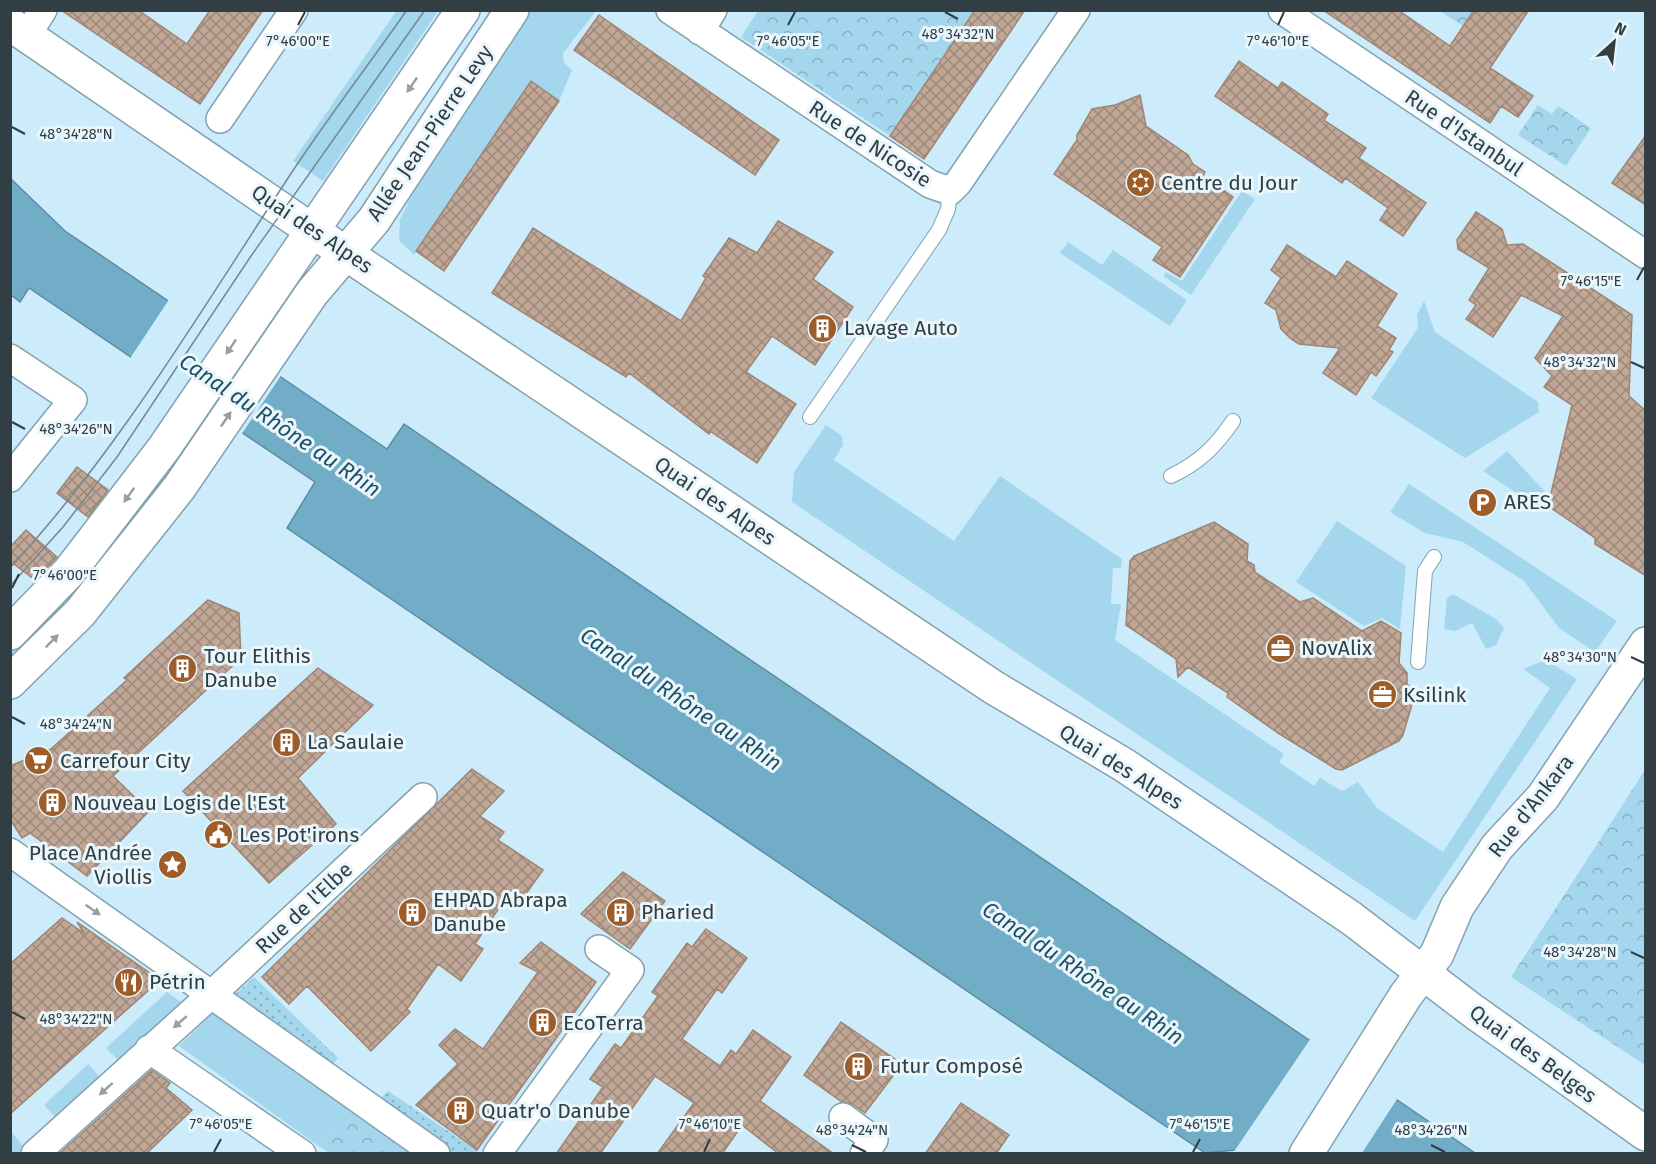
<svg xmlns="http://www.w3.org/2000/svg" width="1656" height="1164" font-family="'Fira Sans',sans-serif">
<defs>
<pattern id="park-crowns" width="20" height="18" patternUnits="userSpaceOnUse" patternTransform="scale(1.5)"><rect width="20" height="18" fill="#a4d7ee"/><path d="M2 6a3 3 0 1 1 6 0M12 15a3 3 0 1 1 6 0" fill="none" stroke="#86b0c2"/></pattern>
<pattern id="garden-dots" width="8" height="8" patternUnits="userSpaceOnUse" patternTransform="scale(1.5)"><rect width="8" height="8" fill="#a4d7ee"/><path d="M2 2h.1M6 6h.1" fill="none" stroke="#86b0c2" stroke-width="1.8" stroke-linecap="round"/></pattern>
<pattern id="building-cross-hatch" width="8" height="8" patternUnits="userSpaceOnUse" patternTransform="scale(1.5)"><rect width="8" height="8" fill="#c1a795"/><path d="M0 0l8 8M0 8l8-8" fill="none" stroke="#9d897b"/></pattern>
</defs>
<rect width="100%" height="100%" fill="#ccecfb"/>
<!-- grass -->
<path fill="#a4d7ee" d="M397,10L438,11L323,181L293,161Z
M529,11H596L563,53L564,63L572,70L559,101L530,82L414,255L399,240L400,219L436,148Z
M1242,191L1255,199L1191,295L1163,276L1166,272L1182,281Z
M1068,242L1102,265L1113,250L1187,300L1170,326L1060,253Z
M1424,301L1435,332L1538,402L1539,412L1465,458L1371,398L1418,328L1417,315Z
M826,425L842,436L843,445L834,460L954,541L1000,476L1122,559L1121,568H1113L1111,604H1121L1115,640L1284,754L1279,762L1314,786L1320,778L1342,791L1358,782L1377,808L1443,852L1550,688L1523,669L1546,660L1577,679L1415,921L792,502L794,472Z
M1507,451L1550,497L1544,511L1483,471Z
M164,467L172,472L64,609L15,657L11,653V649Z
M1409,484L1617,621L1595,652L1559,628L1524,581L1463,542L1425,533L1390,512Z
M1337,521L1406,566L1400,629L1382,618L1364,626L1296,582Z
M1453,594L1496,619L1504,628L1496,645L1486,649L1472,623L1455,631L1444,629L1447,598Z
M167,992L184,1004L121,1063L106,1048Z
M214,1012L349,1108L320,1147L179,1046Z
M88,1064L101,1078L57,1119L44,1105Z
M12,1133L25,1148L19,1153L11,1154Z"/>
<!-- park -->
<path fill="url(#park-crowns)" d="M758,11H975L890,136L741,37Z
M1440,11H1474L1463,26Z
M1538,105L1552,114L1558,106L1591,128L1566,166L1518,135Z
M1645,770V1065L1511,977Z
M349,1108L412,1153H329L320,1147Z"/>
<!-- garden -->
<path fill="url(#garden-dots)" d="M254,977L338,1058L326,1073L227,1002Z
M388,1091L478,1151L476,1153H441L372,1106Z"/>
<!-- water -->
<path fill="#72adc7" stroke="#5e8ca0" stroke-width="1.5" d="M10,178L65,231L387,449L404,424L1475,1153L1240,1154L1236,1150L1205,1153L287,528L315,482L29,288L20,302L11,295Z"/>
<!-- pier -->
<path fill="#ccecfb" d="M170,298L282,374L241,435L129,360Z
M1311,1038L1399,1096L1362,1153H1233Z"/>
<!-- building -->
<path fill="url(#building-cross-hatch)" stroke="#9e8574" stroke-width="1.5" d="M61,10H138L187,44L210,10H263L200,104Z
M975,10H1025L924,159L890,136Z
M1323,10H1398L1450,46L1474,10H1529L1490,68L1533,96L1518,117L1501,106L1490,123Z
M599,15L779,140L755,175L574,50Z
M1239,61L1278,88L1282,82L1328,114L1324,120L1366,148L1359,158L1426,203L1403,236L1380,220L1388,208L1345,178L1342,183L1215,96Z
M531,81L559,101L444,271L416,251Z
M1140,95L1146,126L1188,155L1193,164L1205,172L1203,176L1233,197L1180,277L1153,260L1162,247L1054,174L1077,140V135L1092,109L1115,105Z
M1646,135V205L1612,183Z
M1476,212L1502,229L1507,245L1523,244L1632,315L1629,396L1646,411V576L1595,544V538L1548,506L1572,405L1544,387L1552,376L1535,358L1563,316L1521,295L1493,337L1466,319L1476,305L1469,300L1489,268L1458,249L1457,240Z
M778,221L833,252L813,279L853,307L815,365L772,336L746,372L796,404L757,463L710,431L709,434L629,373L626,377L492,293L533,228L681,321L706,278L703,276L729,238L757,253Z
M1287,245L1336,277L1347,261L1397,294L1377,326L1396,338L1389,350L1393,352L1376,376L1371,372L1356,395L1323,373L1340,348L1299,344L1291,339L1281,329L1276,310L1265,303L1281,278L1271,270Z
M77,467L108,490L88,517L57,493Z
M1214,522L1248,544L1247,561L1254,565L1255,572L1300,602L1313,598L1362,631L1381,621L1401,633L1399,663L1407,673V684L1416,691L1403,735L1399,741L1342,770L1336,769L1278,733L1227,697L1228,693L1188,667L1178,677L1176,659L1126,625L1130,561L1134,556Z
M26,530L57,557L35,580L10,561V547Z
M208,600L239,613L241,658L113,776L149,811L87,876L30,833L22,838L10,819V766L51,749L127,680L124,678Z
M318,668L373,705L298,778L336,824L269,883L183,791Z
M472,769L504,791L480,816L504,832L498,840L543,870L523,898L511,890L475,944L483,949L461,981L438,964L407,1009L410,1012L371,1051L307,986L289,1004L262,977Z
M623,872L665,901L630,949L581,914Z
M62,918L84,933L77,922L160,980L10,1114V964Z
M706,929L747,958L722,993L717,989L682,1039L720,1066L731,1050L736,1054L753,1030L791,1057L760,1101L834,1154H779L742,1125L722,1154H657L694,1103L655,1076L600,1154H556L603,1087L590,1079L615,1044L621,1048L658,996L652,992L687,943L692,947Z
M541,942L596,982L477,1150L416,1105L458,1064L439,1045L455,1029L483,1049L538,972L520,963Z
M841,1022L902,1064L865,1113L852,1104L842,1102L804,1075Z
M152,1070L170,1083L166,1088L192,1110L146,1154H59Z
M961,1103L1009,1135L996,1154H925Z"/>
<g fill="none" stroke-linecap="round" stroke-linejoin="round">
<defs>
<path id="lane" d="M810,417L939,230L948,209L950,191
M1171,476C1199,463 1216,446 1233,421
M1418,662L1425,571L1434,557"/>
<path id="street" d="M670,10L930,184L950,191L958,183L1076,10
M1282,10L1646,255
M700,31L713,10
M27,35L43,10
M220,119L294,10
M10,358L73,400L10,478
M10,852L436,1154
M149,1049L302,1154
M843,1117L874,1140L864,1154
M35,1154L212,994L423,797
M497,1154L630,970L599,949"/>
<path id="secondary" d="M10,24L345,253L993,687L1124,765L1351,918L1473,1011L1646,1134
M10,633L69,572L164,448L463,10
M10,682L80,613L179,488L312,293L374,220L512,10
M1306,1154L1406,995L1437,954L1457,907L1497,847L1543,797L1646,644"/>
</defs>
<!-- lane casing -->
<use href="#lane" stroke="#83a1af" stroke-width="16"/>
<!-- street casing -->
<use href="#street" stroke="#83a1af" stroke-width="30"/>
<!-- secondary casing -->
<use href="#secondary" stroke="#83a1af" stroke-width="36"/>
<!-- lane -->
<use href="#lane" stroke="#fff" stroke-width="14"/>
<!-- street -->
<use href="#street" stroke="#fff" stroke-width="27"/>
<!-- secondary -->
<use href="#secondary" stroke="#fff" stroke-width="33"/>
<!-- tram -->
<path stroke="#738892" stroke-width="1.5" d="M10,568C121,448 204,305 294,169C330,115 370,63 407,10
M10,586L63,527L117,457L251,256L425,10"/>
</g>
<!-- one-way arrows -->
<defs><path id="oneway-solid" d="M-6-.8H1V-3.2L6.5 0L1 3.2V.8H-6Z" transform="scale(1.5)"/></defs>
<g fill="#989ea2">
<use href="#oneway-solid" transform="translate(412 85) rotate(124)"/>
<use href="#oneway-solid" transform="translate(231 347) rotate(124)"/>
<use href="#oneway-solid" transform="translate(226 419) rotate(-56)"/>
<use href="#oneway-solid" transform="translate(129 495) rotate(126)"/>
<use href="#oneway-solid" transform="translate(52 641) rotate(-45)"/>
<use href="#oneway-solid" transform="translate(93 910) rotate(35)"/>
<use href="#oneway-solid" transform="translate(180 1022) rotate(139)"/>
<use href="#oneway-solid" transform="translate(106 1089) rotate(138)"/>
</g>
<!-- ticks -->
<path fill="none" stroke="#313e44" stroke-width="2" d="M945,12L958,19M298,25L305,12M788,25L795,12M1278,25L1284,12M12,127L25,134M1637,280L1644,267M1631,362L1644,368M12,422L25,429M12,588L19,574M1631,657L1644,663M12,717L25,724M1631,952L1644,958M12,1012L25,1019M852,1145L866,1152M1431,1145L1445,1152M214,1152L221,1139M704,1152L710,1139M1193,1152L1200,1139"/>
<!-- icons -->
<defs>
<symbol id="synagogue-disc" viewBox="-11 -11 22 22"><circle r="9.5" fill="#9e5d28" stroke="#e9f6fc"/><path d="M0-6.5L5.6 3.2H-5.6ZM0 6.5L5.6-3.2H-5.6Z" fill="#fff"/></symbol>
<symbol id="building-disc" viewBox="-11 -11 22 22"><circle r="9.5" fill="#9e5d28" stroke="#e9f6fc"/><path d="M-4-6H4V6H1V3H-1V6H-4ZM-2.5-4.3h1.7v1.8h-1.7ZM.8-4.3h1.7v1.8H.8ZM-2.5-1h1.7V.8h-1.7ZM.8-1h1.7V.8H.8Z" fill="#fff"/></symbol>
<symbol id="parking-disc" viewBox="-11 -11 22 22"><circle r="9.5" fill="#9e5d28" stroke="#e9f6fc"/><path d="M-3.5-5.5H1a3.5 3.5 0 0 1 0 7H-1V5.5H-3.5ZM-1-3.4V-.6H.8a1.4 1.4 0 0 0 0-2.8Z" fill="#fff"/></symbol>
<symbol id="office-disc" viewBox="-11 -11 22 22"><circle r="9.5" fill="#9e5d28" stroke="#e9f6fc"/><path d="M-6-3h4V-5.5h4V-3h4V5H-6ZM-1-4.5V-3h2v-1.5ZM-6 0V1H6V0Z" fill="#fff"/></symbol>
<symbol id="supermarket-disc" viewBox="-11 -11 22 22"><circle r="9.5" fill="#9e5d28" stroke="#e9f6fc"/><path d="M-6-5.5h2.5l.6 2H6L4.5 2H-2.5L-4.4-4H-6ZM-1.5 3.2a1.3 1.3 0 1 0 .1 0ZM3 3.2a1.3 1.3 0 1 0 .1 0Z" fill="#fff"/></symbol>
<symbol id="civic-disc" viewBox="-11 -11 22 22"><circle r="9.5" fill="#9e5d28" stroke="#e9f6fc"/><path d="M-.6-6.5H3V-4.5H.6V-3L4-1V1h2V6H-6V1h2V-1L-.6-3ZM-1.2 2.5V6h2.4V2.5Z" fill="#fff"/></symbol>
<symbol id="sight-disc" viewBox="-11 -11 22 22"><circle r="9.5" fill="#9e5d28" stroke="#e9f6fc"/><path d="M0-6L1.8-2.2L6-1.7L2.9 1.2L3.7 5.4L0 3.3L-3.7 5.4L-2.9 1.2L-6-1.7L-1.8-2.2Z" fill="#fff"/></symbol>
<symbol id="restaurant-disc" viewBox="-11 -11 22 22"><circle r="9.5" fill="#9e5d28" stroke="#e9f6fc"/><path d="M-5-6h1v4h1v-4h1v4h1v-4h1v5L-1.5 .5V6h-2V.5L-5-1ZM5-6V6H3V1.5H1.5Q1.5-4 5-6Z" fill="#fff"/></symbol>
</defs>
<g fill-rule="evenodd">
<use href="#synagogue-disc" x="1124" y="166" width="33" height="33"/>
<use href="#building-disc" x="806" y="312" width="33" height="33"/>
<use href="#parking-disc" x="1466" y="486" width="33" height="33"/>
<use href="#office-disc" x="1264" y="632" width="33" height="33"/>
<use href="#building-disc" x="166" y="652" width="33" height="33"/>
<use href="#office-disc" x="1366" y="678" width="33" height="33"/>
<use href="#building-disc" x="270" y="726" width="33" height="33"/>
<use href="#supermarket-disc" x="22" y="744" width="33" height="33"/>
<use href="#building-disc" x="36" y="786" width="33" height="33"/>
<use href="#civic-disc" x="202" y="818" width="33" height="33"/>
<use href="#sight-disc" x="156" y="848" width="33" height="33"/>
<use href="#building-disc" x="396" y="896" width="33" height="33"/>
<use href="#building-disc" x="604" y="896" width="33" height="33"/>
<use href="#restaurant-disc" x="112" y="966" width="33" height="33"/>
<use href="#building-disc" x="526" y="1006" width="33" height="33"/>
<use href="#building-disc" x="842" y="1050" width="33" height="33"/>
<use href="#building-disc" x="444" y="1094" width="33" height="33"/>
</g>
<g text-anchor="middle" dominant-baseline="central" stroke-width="6" stroke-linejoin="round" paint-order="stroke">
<!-- street labels -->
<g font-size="21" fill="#313e44" stroke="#e9f6fc">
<text transform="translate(430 133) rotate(-56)">Allée Jean-Pierre Levy</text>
<text transform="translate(1464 133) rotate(34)">Rue d'Istanbul</text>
<text transform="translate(870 144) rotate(33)">Rue de Nicosie</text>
<text transform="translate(312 229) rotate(34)">Quai des Alpes</text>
<text transform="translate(715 501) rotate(34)">Quai des Alpes</text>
<text transform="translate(1121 767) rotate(32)">Quai des Alpes</text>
<text transform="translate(1531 806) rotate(-52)">Rue d'Ankara</text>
<text transform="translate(304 908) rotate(-43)">Rue de l'Elbe</text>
<text transform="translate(1533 1054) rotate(36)">Quai des Belges</text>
</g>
<!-- poi labels -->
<g font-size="21" fill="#313e44" stroke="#e9f6fc" text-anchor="start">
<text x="1161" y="183">Centre du Jour</text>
<text x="844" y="328">Lavage Auto</text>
<text x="1504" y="502">ARES</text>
<text x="1301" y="648">NovAlix</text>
<text x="204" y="656">Tour Elithis<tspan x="204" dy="24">Danube</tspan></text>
<text x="1403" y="695">Ksilink</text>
<text x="307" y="742">La Saulaie</text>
<text x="60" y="761">Carrefour City</text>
<text x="73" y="803">Nouveau Logis de l'Est</text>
<text x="239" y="835">Les Pot'irons</text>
<text x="152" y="853" text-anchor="end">Place Andrée<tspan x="152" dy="24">Viollis</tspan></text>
<text x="433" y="900">EHPAD Abrapa<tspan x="433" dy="24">Danube</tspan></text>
<text x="641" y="912">Pharied</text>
<text x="149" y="982">Pétrin</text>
<text x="563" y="1023">EcoTerra</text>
<text x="880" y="1066">Futur Composé</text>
<text x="481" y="1111">Quatr'o Danube</text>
</g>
<!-- water labels -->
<g font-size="22" font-style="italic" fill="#1e4f62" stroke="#e9f6fc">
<text transform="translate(280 425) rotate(34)">Canal du Rhône au Rhin</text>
<text transform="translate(681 699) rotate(34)">Canal du Rhône au Rhin</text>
<text transform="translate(1083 973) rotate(34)">Canal du Rhône au Rhin</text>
</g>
</g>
<g font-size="15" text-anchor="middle" fill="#313e44" stroke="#e9f6fc" stroke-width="6" stroke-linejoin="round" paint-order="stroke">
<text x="958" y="39">48°34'32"N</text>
<text x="298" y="46">7°46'00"E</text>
<text x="788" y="46">7°46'05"E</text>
<text x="1278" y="46">7°46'10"E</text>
<text x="76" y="139">48°34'28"N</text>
<text x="1591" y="286">7°46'15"E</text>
<text x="1580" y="367">48°34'32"N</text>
<text x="76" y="434">48°34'26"N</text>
<text x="65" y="580">7°46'00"E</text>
<text x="1580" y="662">48°34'30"N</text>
<text x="76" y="729">48°34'24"N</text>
<text x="1580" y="957">48°34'28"N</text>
<text x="76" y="1024">48°34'22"N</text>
<text x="221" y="1129">7°46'05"E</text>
<text x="710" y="1129">7°46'10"E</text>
<text x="1200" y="1129">7°46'15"E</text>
<text x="852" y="1135">48°34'24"N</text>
<text x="1431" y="1135">48°34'26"N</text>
</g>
<!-- border -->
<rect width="1656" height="1164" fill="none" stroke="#313e44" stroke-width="24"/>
<!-- north arrow -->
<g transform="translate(1614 42) rotate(27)" stroke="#e9f6fc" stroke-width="4.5" paint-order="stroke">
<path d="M0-4.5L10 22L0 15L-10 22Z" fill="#313e44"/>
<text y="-9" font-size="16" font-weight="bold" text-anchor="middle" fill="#313e44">N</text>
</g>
</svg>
